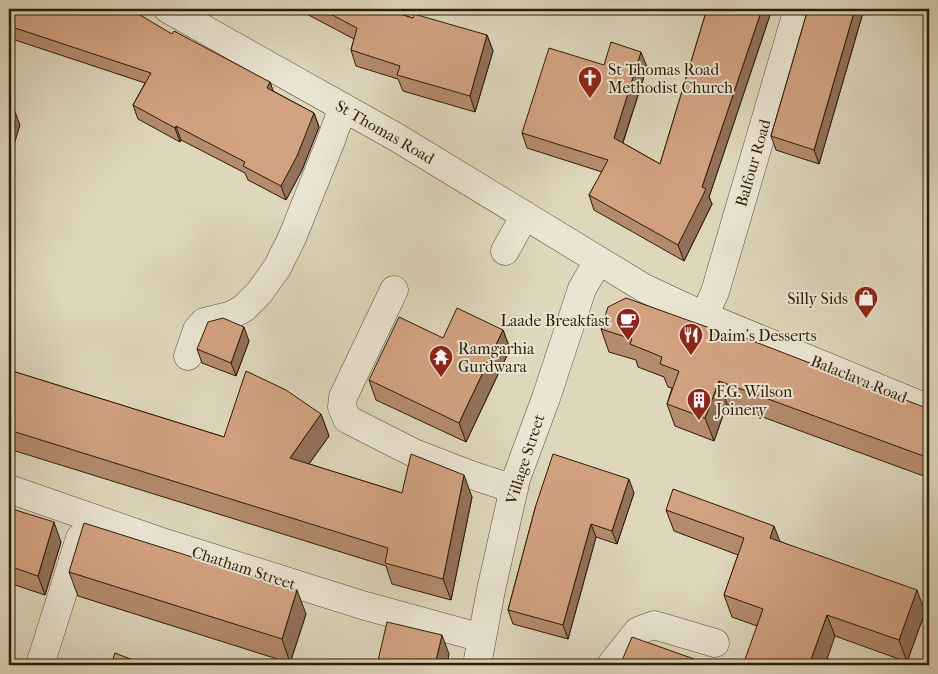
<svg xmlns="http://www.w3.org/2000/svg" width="938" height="674" font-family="'IM FELL French Canon',serif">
<rect width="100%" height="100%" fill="#ded7bc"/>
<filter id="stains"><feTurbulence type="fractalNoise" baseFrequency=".004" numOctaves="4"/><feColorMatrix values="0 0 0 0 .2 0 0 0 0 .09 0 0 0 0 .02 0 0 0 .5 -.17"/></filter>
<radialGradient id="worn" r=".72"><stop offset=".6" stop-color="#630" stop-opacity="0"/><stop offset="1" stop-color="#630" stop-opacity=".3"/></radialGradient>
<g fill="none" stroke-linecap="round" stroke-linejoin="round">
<defs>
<path id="minor" d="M168,9L396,137L644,288L704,316L929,409
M505,251L525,215
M394,290L343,397L342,407L347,419L414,453L471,475L514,489
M704,316L715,292L798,9
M188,356L197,330L204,322L232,315L244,308L259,293L277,268L292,238L330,143L343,107
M9,489L159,541L362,605L482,638
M40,665L80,538
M477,665L491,590L516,479L546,398L582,289L598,261
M611,665L638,631L654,625L715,643"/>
</defs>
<!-- minor casing -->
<use href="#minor" stroke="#5a4a33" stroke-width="29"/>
<!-- minor -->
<use href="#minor" stroke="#eae5d3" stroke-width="28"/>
</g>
<!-- wall -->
<path fill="#b58b6e" stroke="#2e1b05" d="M9,9L270,82L273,91L314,113L319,127L302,170L286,200L248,180L245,173L181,140L180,142L138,119L133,105L145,83L9,38Z
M299,9H383L413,18L487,35L493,51L475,112L403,91L398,79L356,66L351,50L354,39L299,10Z
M707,9H772L709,197L712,204L684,261L594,210L589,195L602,172L527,148L522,133L604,65L647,67L623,143L660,164Z
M808,9H864L819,164L776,150L771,136Z
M601,329L929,409V478L727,404L714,441L675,426L667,404L672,388L668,387L664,377L638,367L636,360L609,352Z
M503,330L510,349L466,442L376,400L369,380L443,338Z
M249,341L236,376L202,363L197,349Z
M9,370L224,437L321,414L329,436L309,464L402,493L472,497L451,600L392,584L386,566L9,449Z
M634,493L617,544L596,537L568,639L513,624L508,610L536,505Z
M9,508L61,542L45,595L9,583Z
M666,510L780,541L925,612L907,662L835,636L757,626L732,617L724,595L738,555L674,531Z
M69,572L306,614L290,663L78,596Z"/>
<!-- shaded-wall -->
<path fill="#93715a" stroke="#2e1b05" d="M762,9H772L709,197L712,204L684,261L678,245L702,187Z
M855,9H864L819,164L814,150Z
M487,35L493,51L475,112L470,96Z
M641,52L647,67L619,154L614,138Z
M270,82L275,96L267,88Z
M11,101L20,125L9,161V109Z
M314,113L319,127L302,170L286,200L281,186Z
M176,126L181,140L180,142L175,128Z
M244,327L249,341L236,376L231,363Z
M503,330L510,349L466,442L459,423Z
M719,381L727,404L714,441L705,418Z
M321,414L329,436L298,479L290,458Z
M464,475L472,497L451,600L443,579Z
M629,479L634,493L617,544L612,531Z
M54,522L61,542L45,595L38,576Z
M591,524L596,537L568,639L563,625Z
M774,526L782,547L770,538Z
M297,590L306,614L290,663L282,639Z
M917,590L925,612L907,662L899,640Z
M827,615L835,636L825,665H809Z
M442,635L449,654L447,665H435Z"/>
<!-- building -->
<path fill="#d2a280" stroke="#2e1b05" d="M9,9H130L172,34L174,31L270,82L267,88L314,113L297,156L281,186L243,166L245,162L176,126L175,128L133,105L151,73L9,26Z
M321,9H383L413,18L414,14L487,35L470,96L397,75L400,66L351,50L357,28Z
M707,9H762L702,187L706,189L678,245L589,195L608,160L522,133L549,48L604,65L611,42L641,52L614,138L660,164Z
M808,9H855L814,150L771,136Z
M9,100L11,101L9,109Z
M626,298L732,336V333L929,409V458L719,381L705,418L667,404L679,371L660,364L662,357L630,344L632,339L601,329L608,307Z
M457,308L503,330L459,423L369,380L399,317L443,338Z
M223,318L244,327L231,363L197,349L208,322Z
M9,370L224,437L246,371L286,390L321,414L290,458L402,493L411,454L464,475L443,579L385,563L388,548L9,430Z
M553,454L629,479L612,531L591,524L563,625L508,610L536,505Z
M673,489L774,526L770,538L917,590L899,640L827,615L809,665H743L763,609L724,595L744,538L666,510Z
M9,508L54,522L38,576L9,566Z
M84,523L297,590L282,639L69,572Z
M387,622L442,635L435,665H377Z
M632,637L711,665H620Z
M115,653L146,665H111Z"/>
<!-- icons -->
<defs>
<symbol id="church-pin" viewBox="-11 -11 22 30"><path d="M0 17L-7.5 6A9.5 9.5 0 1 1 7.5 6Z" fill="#8f2418" stroke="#eae5d3"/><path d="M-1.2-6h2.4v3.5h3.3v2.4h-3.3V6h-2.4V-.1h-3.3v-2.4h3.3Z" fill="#fff"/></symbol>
<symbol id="shop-pin" viewBox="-11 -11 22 30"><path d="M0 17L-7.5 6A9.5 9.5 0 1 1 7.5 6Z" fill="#8f2418" stroke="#eae5d3"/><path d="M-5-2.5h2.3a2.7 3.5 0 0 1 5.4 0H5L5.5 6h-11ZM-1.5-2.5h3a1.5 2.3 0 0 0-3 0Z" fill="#fff"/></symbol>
<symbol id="cafe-pin" viewBox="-11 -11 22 30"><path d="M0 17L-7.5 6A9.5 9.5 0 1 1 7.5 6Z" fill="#8f2418" stroke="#eae5d3"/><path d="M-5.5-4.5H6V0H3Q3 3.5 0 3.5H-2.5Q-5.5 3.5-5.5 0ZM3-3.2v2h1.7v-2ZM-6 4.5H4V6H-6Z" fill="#fff"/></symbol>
<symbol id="restaurant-pin" viewBox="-11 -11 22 30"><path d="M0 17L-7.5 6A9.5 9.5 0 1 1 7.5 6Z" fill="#8f2418" stroke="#eae5d3"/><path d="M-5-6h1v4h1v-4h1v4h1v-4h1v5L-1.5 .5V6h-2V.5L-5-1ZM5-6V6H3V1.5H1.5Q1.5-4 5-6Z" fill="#fff"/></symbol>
<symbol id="temple-pin" viewBox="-11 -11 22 30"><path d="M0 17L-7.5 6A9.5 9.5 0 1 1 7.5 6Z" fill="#8f2418" stroke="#eae5d3"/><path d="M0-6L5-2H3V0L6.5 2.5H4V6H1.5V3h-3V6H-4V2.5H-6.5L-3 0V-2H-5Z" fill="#fff"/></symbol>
<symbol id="building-pin" viewBox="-11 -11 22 30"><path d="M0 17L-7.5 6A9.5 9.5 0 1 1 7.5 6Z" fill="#8f2418" stroke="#eae5d3"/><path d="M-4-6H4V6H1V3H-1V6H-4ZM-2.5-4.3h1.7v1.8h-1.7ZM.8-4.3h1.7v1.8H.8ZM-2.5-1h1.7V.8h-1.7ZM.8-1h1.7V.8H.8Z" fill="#fff"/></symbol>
</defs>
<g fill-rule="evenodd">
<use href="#church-pin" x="576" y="64" width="28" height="38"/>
<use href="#shop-pin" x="852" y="284" width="28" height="38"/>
<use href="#cafe-pin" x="614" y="306" width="28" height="38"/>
<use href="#restaurant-pin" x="677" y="321" width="28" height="38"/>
<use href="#temple-pin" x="427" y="343" width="28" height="38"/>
<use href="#building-pin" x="685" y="386" width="28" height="38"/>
</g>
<g text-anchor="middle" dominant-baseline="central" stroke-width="4" stroke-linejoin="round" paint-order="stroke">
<!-- poi labels -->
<g font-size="16" fill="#2e1b05" stroke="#eae5d3" text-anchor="start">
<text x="608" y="69">St Thomas Road<tspan x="608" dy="18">Methodist Church</tspan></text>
<text x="848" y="298" text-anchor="end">Silly Sids</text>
<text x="610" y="320" text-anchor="end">Laade Breakfast</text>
<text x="708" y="335">Daim's Desserts</text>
<text x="458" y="348">Ramgarhia<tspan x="458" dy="18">Gurdwara</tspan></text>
<text x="716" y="391">F.G. Wilson<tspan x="716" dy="18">Joinery</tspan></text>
</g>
<!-- street labels -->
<g font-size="16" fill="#2e1b05" stroke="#eae5d3">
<text transform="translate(385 132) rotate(30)">St Thomas Road</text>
<text transform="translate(753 163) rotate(-74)">Balfour Road</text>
<text transform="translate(859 379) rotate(22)">Balaclava Road</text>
<text transform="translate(525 459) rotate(-72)">Village Street</text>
<text transform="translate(244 568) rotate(18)">Chatham Street</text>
</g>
</g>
<!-- margin -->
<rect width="938" height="674" fill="none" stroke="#ded7bc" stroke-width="30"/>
<rect x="10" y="10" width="918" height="654" fill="none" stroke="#2e1b05" stroke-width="2.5"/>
<rect x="15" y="15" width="908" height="644" fill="none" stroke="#2e1b05"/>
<rect width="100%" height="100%" filter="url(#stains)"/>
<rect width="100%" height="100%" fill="url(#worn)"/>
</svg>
